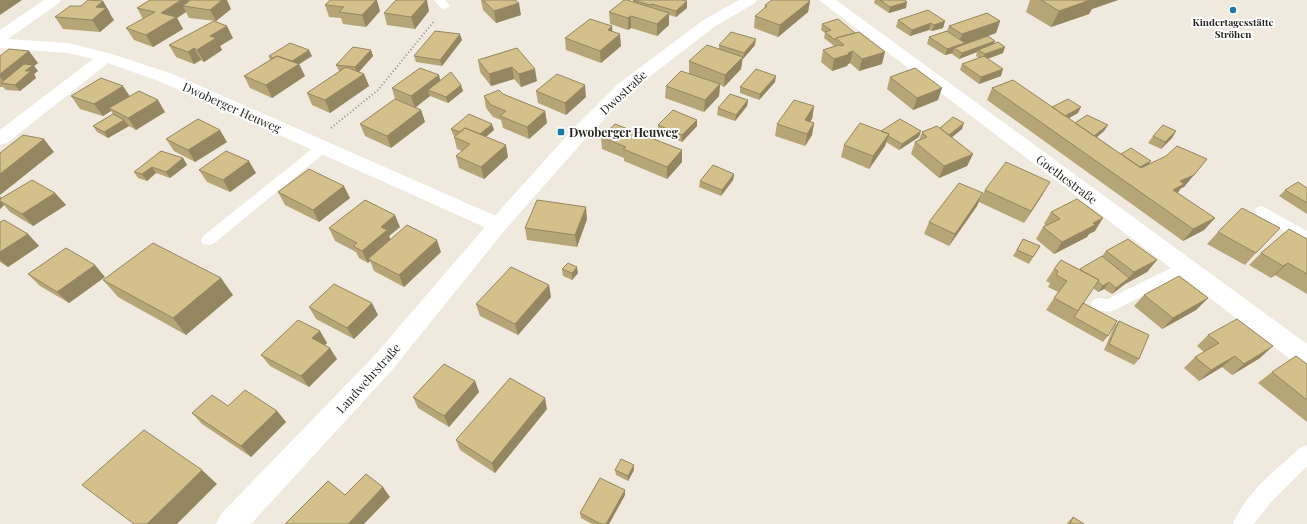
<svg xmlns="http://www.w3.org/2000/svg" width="1307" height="524" font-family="'Playfair Display',serif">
<rect width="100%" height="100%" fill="#efeadd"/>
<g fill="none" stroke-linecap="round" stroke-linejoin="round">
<!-- path -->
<path stroke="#918e85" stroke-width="2" stroke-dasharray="1 2.5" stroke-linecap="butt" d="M331,128L378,90L435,20"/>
<!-- lane -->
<path fill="#fff" fill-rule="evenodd" d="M434,0H445L450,6L445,9L441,8Z
M322,144L327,145L328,148L327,151L213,244L208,245L203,244L201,240L203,236L317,145Z
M1262,206L1307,231V243L1302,242L1257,215L1255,211L1257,207Z
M1185,261L1190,263L1193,267L1190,271L1115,310C1107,313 1101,311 1093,308L1091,304L1093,300L1099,298L1108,299Z
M1307,445V466L1271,502L1254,524H1233C1246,492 1276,470 1300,448Z"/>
<!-- street -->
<path fill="#fff" fill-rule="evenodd" d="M44,0H61L59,3L8,39L68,43L112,54L173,74L505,220L509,225L505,230L498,233L491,230L161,82L108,63L7,143L0,145V130L93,59L68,53L0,48V30Z
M819,0H836L1307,344V368L1298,365Z"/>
<!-- secondary -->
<path fill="#fff" fill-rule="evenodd" d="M739,0H757L755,3L714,27L630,92L587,137L505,230L392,370L251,524H216L221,514L374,356L491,220L573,129L618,84L702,21Z"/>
</g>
<!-- wall -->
<path fill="#b6a577" d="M150,0L231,9L216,21L189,18L186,12L177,18L183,29L153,47L134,40L126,28L143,19L137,8Z
M481,0H515L521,15L496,23L483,10Z
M633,0L687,8L676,17L669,15V25L657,36L631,28L628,30L610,24L609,12L633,2Z
M875,0H905L906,8L889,13L874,3Z
M1030,0H1118L1092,9L1089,14L1051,27L1026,12Z
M103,1L110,13V14L114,20L100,32L63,29L55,17L81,6Z
M810,1L808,12L778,37L754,28L755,16L764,9L765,5Z
M325,5L380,11L366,27L343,24L341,18L329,17Z
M429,11L415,29L387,25L384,13Z
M898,20L945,21L943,28L932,31L929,30L910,36L896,27Z
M1000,21L996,33L965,44H993L1003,53L987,59L1001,76L979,84L960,70L962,64L979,58L976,56L977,52L959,59L952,54L953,53L945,55L927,44L929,37L947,31L949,26Z
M822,24L882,64L859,71L850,63L848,64L847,66L832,71L821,62L823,50L834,46L824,38L825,33L821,30Z
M612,26V31L621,46L601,63L566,50L565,38Z
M233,38L220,46L222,50L204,62L201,60L194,64L176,57L169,45Z
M462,40L442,66L416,62L414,56Z
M719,45H755L743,59L742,58L741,69L724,87L720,85L719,96L704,112L665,98L666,86L689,74V61L719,49Z
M517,48L537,81L521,87L514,79L491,86L480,72L478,60Z
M371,50L373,56L359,72L364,74L369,86L330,113L312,105L307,93L340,71H339L336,65Z
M0,56L38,63L34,66L38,71L34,74L36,78L20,91L6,90L3,87H0Z
M269,56H312L299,64L305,76L272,98L250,88L244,76L270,60Z
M890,77L938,100L913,110L887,89Z
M440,81L461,85L463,91L448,103L430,96L415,107L421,110L425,122L391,148L365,136L360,124L395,99L392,88Z
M775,82L759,100L740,93V87Z
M992,88L1052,107L1078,113L1069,118L1075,123L1108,125L1104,131L1097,137L1121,154L1151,161L1148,164L1207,159L1184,187L1181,188L1178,193L1215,218L1204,230L1183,241L987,100Z
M536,91L586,97L566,115L538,103Z
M503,94L545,111L547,123L529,139L503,128L501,120L493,117L486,108L484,96Z
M71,96L130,97L165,112L136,130L129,126L108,138L97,132L93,126L113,114L111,111L103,116L80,109Z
M748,100L747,106L735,121L717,115L718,108Z
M814,106L812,119L810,121L814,123L812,135L805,146L775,136L777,124Z
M658,125L697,126L682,142L658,132Z
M940,128L962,129L952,137L973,154L967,166L939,178L911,154L915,142L919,140L922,132Z
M451,129L494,130L486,137L508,157L484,179L459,168L456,156L462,151L457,149L454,137L455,136L453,135Z
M881,131L919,137L899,150L886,142L885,146L869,169L841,157L844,145Z
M1176,131L1172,138L1161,149L1148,143L1153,136Z
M601,137L682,162L667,179L624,161V158L602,149Z
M166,139L227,142L195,162L174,151Z
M183,158L187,165L170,178L156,173L147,181L138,178L134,172Z
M199,170L256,173L230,192L207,182Z
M734,174L733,180L721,196L699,187L700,181Z
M1307,188V214L1279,196L1285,190Z
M985,190L1043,194L1024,223L979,202Z
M278,192L350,198L319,222L285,205Z
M55,193L66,205L33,226L10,212L4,205L0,209V196L2,198Z
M977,206L949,246L924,234L929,222Z
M1051,212L1095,231L1089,234L1087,237L1054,254L1036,239L1043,227L1046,226L1044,224Z
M587,219L577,247L527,240L525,228Z
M0,222L28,234L39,246L8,267L0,262Z
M400,227L389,236L390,239L441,252L404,287L374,271L370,261L368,263L359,258L356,252L335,241L329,228Z
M1218,232L1256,253L1245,265L1207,244Z
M1023,239L1040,246L1029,264L1013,256Z
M1307,239V294L1275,275L1271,278L1249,265L1261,253Z
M1106,251L1157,260L1147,272L1125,284L1112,294L1104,289L1098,292L1093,288L1083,303L1108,336L1103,342L1046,310L1058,292L1048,287L1050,283L1046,281L1054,269L1080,270L1102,256Z
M562,269L578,273L572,280L563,276Z
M28,274L105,277L69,303L40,286Z
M103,280L233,295L186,335L118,297Z
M1144,295L1208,298L1196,310L1162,329L1134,306Z
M551,297L518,335L480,316L476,304Z
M309,307L378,315L354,339L316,319Z
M1119,321L1139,359L1134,365L1104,350L1114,327Z
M320,331L327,343L324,345L337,359L309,387L270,366L261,355Z
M1208,335L1260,358L1232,375L1222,367L1199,381L1184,368L1195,357L1204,352L1197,346Z
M1307,364V422L1258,383L1272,372Z
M475,381L479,392L449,427L418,408L413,397Z
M228,406L277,411L286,422L251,457L202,424L192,413Z
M547,409L495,473L460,450L456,440Z
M634,465V470L628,481L616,475L615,470Z
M625,490V495L609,524H592L581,518L580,513Z
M1073,517L1084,524H1067L1068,522Z"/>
<!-- shaded-wall -->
<path fill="#948661" d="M0,0H22L0,15Z
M181,0H190L183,6L186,12L177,18L183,29L153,47L146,35L161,13Z
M222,0H227L231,9L216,21L210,10Z
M376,0H377L380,11L366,27L362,15Z
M426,0H427L429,11L415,29L411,17Z
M1090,0H1118L1092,9L1089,14L1051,27L1059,11Z
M103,1L110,13V14L114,20L100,32L92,20L96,7Z
M687,1V8L676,17V11Z
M810,1L808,12L778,37L780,25Z
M907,2L906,8L889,13L890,7Z
M519,3L521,15L496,23L494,11Z
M669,13V25L657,36V24Z
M631,16V28L628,30V18Z
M945,21L943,28L932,31L934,25Z
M1000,21L996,33L965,44L963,49L954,48L953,53L945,55L947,49L958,45L962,34Z
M931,23L929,30L910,36L912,30Z
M227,26L233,38L220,46L222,50L204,62L197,50L210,36Z
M612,26L613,38L608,30Z
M460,34L462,40L442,66L440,60Z
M620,34L621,46L601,63L600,51Z
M756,39L755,45L743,59L744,53Z
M995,41L992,47L978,50L977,52L959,59L962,53Z
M1005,47L1003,53L982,61L985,54Z
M194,48L201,60L194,64L188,52Z
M309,50L312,56L292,69L299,64L305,76L272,98L266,85L288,64Z
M371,50L373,56L357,74L355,67Z
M29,51L38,63L34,66L38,71L34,74L36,78L20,91L15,85L6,84L0,77V74Z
M853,51L850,63L848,64L847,66L832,71L834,59Z
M885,52L882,64L859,71L862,59Z
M743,57L741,69L724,87L725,75Z
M512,67L514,79L491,86L489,74Z
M535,69L537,81L521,87L519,74Z
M1003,69L1001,76L979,84L981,77Z
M364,74L369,86L330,113L325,100Z
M439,75L442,87L428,90L430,96L415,108L411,96Z
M776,76L775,82L759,100L760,94Z
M720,84L719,96L704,112L705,100Z
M461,85L463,91L448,103L446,97Z
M585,85L586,97L566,115L565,103Z
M123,86L131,98L109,108L111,111L103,116L94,104Z
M942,88L938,100L913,110L917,98Z
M158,100L165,112L136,130L128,118Z
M748,100L747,106L735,121L736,115Z
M814,106L812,119L803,132L805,120Z
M1081,107L1078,113L1055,126L1059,119Z
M421,110L425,122L391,148L387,136Z
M545,111L547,123L529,139L527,127Z
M124,120L129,126L108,138L104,132Z
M697,120V126L682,142V135Z
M814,123L812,135L805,146L807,134Z
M964,123L962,129L946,142L948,136Z
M492,124L494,130L477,144L476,138Z
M1108,125L1104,131L1085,147L1089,140Z
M220,130L227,142L195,162L188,150Z
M921,131L919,137L899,150L902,144Z
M1176,131L1172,138L1161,149L1165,142Z
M889,134L885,146L869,169L873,156Z
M44,139L54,152L0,195V174Z
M506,145L508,157L484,179L481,167Z
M682,150V162L667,179V167Z
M973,154L967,166L939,178L944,166Z
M183,158L187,165L170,178L166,172Z
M1207,159L1184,187L1181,188L1175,196L1173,190L1180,181Z
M249,161L256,173L230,192L223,180Z
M1151,161L1146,167L1133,171Z
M152,167L156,173L147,181L142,174Z
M734,174L733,180L721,196L722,190Z
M1050,182L1043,194L1024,223L1031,211Z
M344,186L350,198L319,222L313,210Z
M55,193L66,205L33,226L22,214Z
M983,193L977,206L949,246L955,234Z
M0,201L4,205L0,209Z
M586,207L587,219L577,247L575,235Z
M395,215L400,227L389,236L392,242L368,259L370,261L368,263L362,251L381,227Z
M1103,218L1095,231L1089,234L1087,237L1054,254L1062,242L1093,223Z
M1215,218L1204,230L1183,241L1193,229Z
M28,234L39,246L8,267L0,260V252Z
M437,240L441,252L404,287L399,275Z
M1157,260L1147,272L1125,284L1112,294L1116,288L1129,278L1134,272Z
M1288,263L1275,275L1271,278L1283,266Z
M95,265L105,277L69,303L57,292Z
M577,267L578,273L572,280V273Z
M221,278L233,295L186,335L173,318Z
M1109,282L1104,289L1098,292L1103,286Z
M549,285L551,297L518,335L515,324Z
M1208,298L1196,310L1162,329L1173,318Z
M372,303L378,315L354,339L347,328Z
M320,331L327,343L320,350L312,338Z
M1273,346L1260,358L1232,375L1244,364Z
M330,348L337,359L309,387L301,376Z
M1235,356L1222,367L1199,381L1211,370Z
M475,381L479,392L449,427L444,416Z
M545,398L547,409L495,473L492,463Z
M277,411L286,422L251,457L241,446Z
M634,465V470L628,481V476Z
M202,470L217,484L177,524H147Z
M383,487L390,497L364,524H348Z
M625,490V495L609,524H606Z"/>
<!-- building -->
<path fill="#d4c08a" stroke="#948661" d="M88,0L103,1L96,7L106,8L92,20L55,17L70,6H81Z
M150,0H181L161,13L176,17L146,35L126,28L155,12L137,8Z
M191,0H222L210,10L183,6Z
M330,0H376L362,15L339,12L344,7L325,5Z
M396,0H426L411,17L384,13Z
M483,0H515L519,3L494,11Z
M624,0H627L669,13L657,24L631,16L628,18L609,12Z
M633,0H682L687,1L676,11L652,4L650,5Z
M772,0H808L810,1L780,25L755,16L767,6L765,5Z
M880,0H905L907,2L890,7Z
M1041,0H1090L1059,11Z
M928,10L945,21L934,25L931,23L912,30L898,20Z
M987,13L1000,21L962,34L949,26Z
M590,19L612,26L608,30L620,34L600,51L565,38Z
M838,19L855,33L836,38L835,40L825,32L831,30L822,24Z
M214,21L227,26L210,36L216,38L197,50L194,48L188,52L169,45Z
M435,31L460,34L440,60L414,56Z
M947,31L965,43L947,49L929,37Z
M731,32L756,39L744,53L719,45Z
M859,32L885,52L862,59L853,51L848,53L850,54L834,59L823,50L839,45L841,46L844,45L836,38Z
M988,36L995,41L962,53L954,48Z
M998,42L1005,47L985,54L978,50Z
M290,43L309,50L292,61L277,56L273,58L269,56Z
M707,45L743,57L725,75L689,61Z
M353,47L371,50L355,67L336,65Z
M517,48L535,69L519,74L512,67L489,74L478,60Z
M9,49L29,51L0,74V56Z
M277,56L299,64L266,85L244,76Z
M984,56L1003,69L981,77L962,64Z
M24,64L33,65L25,71H31L15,85L1,83Z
M346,67L364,74L325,100L307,93Z
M420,68L439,75L411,96L392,88Z
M915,68L942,88L917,98L890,77Z
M756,69L776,76L760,94L740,87Z
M681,71L720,84L705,100L666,86Z
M451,72L461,85L446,97L428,90Z
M557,74L585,85L565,103L536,91Z
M101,78L123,86L94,104L71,96Z
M1013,80L1141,168L1166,156L1177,146L1207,159L1194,175L1180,181L1184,184L1173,190L1215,218L1193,229L992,88Z
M499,90L503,94L545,111L527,127L500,116L506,111L491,105L484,96Z
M139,91L158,100L128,118L109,108Z
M730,94L748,100L736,115L718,108Z
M395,99L421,110L387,136L360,124Z
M1068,99L1081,107L1065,116L1052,107Z
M794,100L814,106L805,120L814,123L807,134L777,124Z
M673,110L697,120L682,135L658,125Z
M113,114L124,120L104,132L93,126Z
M469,114L492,124L480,134L465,128L460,132L451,129Z
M1087,115L1108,125L1094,136L1075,123Z
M953,117L964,123L949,135L940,128Z
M198,119L220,130L188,150L166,139Z
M900,119L921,131L902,144L888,136L889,134L881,131Z
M860,123L889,134L873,156L844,145Z
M615,124L682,150L667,167L623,149L626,147L601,137Z
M1163,125L1176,131L1165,142L1153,136Z
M937,126L973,154L944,166L915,142L927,137L922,132Z
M465,128L506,145L481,167L456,156L470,144L454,137Z
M23,135L44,139L0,174V153Z
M1131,148L1151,161L1140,167L1121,154Z
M161,151L183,158L166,172L152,167L142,174L134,172Z
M226,151L249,161L223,180L199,170Z
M1006,162L1050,182L1031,211L985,190Z
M713,165L734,174L722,190L700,181Z
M309,169L344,186L313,210L278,192Z
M32,180L55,193L22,214L0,201V199Z
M1298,182L1307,188V203L1285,190Z
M959,183L983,193L955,234L929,222Z
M1077,199L1103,218L1093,223L1095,225L1062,242L1043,227L1060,219L1051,212Z
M365,200L395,215L381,227L387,230L362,251L353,246L357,243L329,228Z
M537,200L586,207L575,235L525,228Z
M1242,208L1280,228L1256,253L1218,232Z
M4,220L28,234L0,252V222Z
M407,225L437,240L399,275L368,259Z
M1289,229L1307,239V274L1288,263L1283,266L1261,253Z
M1023,239L1040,246L1033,257L1017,250Z
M1128,239L1157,260L1134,272L1106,251Z
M153,243L221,278L173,318L103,280Z
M66,248L95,265L57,292L28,274Z
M1102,256L1129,278L1116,288L1109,282L1103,286L1098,282L1099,280L1084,272L1080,269Z
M1061,260L1099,280L1078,311L1054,298L1067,281L1056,275L1058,271L1054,269Z
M568,263L577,267L572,273L562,269Z
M511,267L549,285L515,324L476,304Z
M1179,276L1208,298L1173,318L1144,295Z
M334,284L372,303L347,328L309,307Z
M1083,303L1117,321L1108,336L1074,317Z
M1237,319L1273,346L1244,364L1235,356L1211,370L1195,357L1219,343L1208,335Z
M298,320L320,331L312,338L330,348L301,376L261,355Z
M1119,321L1149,335L1139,359L1109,344Z
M1296,356L1307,364V400L1272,372Z
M444,364L475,381L444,416L413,397Z
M510,378L545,398L492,463L456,440Z
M245,390L277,411L241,446L192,413L212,395L228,406Z
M144,430L202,470L147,524H134L82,485Z
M621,459L634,465L628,476L615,470Z
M366,474L383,487L348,524H285L328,481L345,495Z
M600,478L625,490L606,524H601L580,513Z
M1073,517L1084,524H1070Z"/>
<!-- markers -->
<g fill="#167ba6" stroke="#fff" stroke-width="1.5">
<circle cx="1233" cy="10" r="4"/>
<rect x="557" y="128" width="8" height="8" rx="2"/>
</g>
<g text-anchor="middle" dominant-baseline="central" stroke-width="4" stroke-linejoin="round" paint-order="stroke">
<!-- far-poi labels -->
<g font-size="10" font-weight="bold" fill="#272621" stroke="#fff">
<text x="1233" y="22">Kindertagesstätte<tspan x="1233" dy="12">Ströhen</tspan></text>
</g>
<!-- street labels -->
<g font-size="12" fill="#272621" stroke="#fff">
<text transform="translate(623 92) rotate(-43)">Dwostraße</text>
<text transform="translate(232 107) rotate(24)">Dwoberger Heuweg</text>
<text transform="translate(1067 179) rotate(37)">Goethestraße</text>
<text transform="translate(368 378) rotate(-48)">Landwehrstraße</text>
</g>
<!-- poi labels -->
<g font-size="12" font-weight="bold" fill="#272621" stroke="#fff" text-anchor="start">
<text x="569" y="132">Dwoberger Heuweg</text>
</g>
</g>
</svg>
